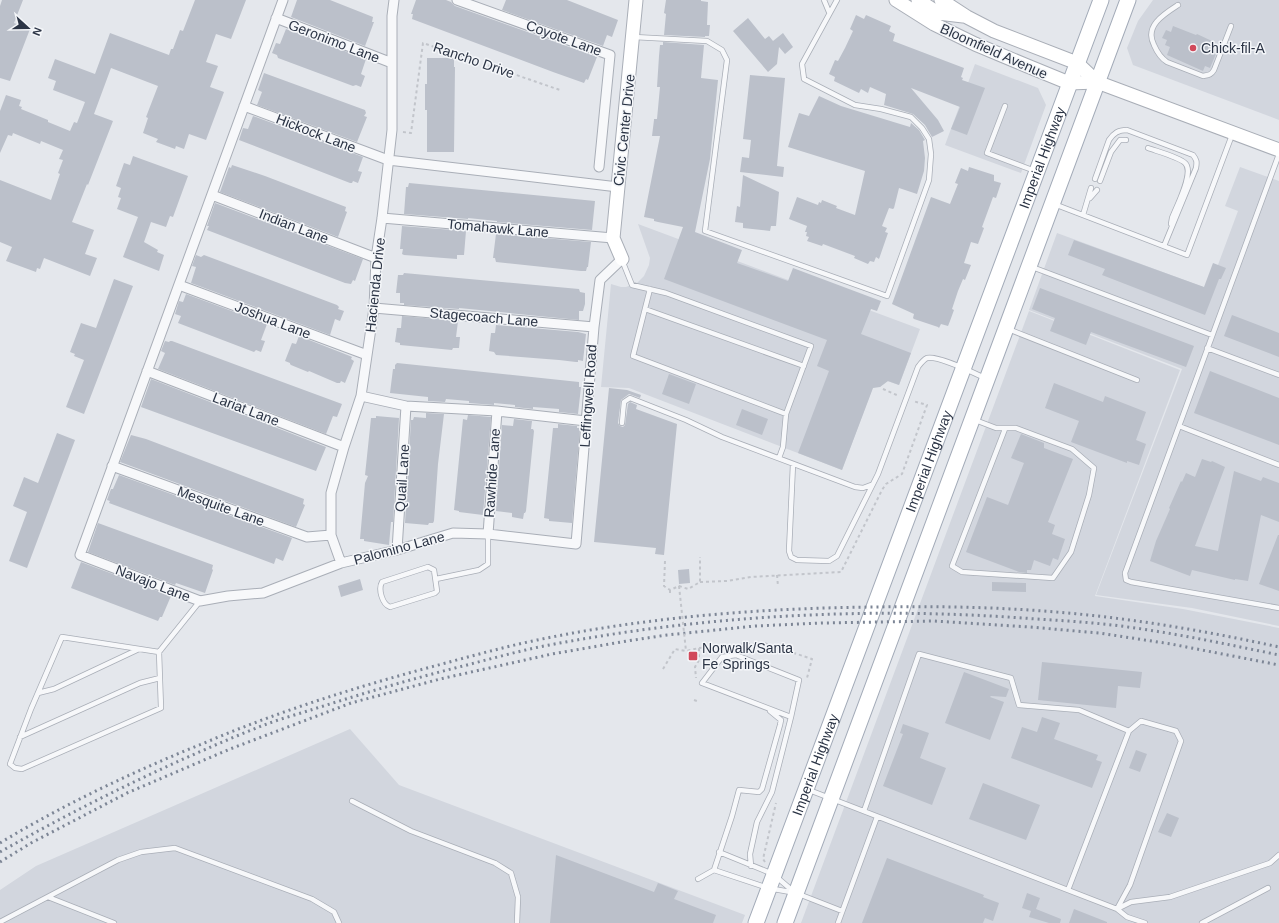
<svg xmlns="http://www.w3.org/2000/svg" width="1279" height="923" font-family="Arial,sans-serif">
<rect width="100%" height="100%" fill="#e4e7ec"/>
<!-- built -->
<path fill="#d2d6de" d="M1153,0H1279V120L1133,65L1127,48L1138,21Z
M975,64L1038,88L1046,105L1021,173L945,145Z
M1240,167L1279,181V626L1192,608L1096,595L1182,369L1029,310L1057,233L1209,289L1238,211L1225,206Z
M638,224L920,329L899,385L887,381L880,387H873L842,470L629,388L601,387L611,284L621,287H626L637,283L644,276L649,265L650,258Z
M1029,311L1180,370L1095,596L1183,609L1279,628V923H801Z
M350,729L399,785L745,915L742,923H0V890L36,866Z"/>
<!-- building -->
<path fill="#bbc0ca" d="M2,0H23L14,23L30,29L10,81L0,78V6Z
M195,0H246L231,39L216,34L206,62L218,66L210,87L224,92L206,140L189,134L184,149L176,146L175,149L156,142L158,139L143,133L148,118L146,117L158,86L111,68L94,114L113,121L88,185L87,184L72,222L94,230L85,254L97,258L90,276L44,258L40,269L37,268L36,272L6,261L12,247L0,242V180L51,200L60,174L58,173L63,160L59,159L63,150L41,141L40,144L13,133L12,136L8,135L0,153V111L6,95L21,100L19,106L22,107L21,109L48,120V122L70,131L74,122L77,123L85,102L53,90L56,81L48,78L55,59L95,74L110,33L169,55L171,49H173L180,30L183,31Z
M297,0H330L373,17L372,22H374L365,46L291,17Z
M416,0H446L451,2L455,6L597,57L588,80L586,79L584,83L553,72L412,19L413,14H411Z
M506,0H567L618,20L612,37L607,35L603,46L502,10Z
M666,0H701V1L708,2L707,25H710L709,36H705V37L664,35L666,14L664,13Z
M856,15L864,19L866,15L891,26L889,31L895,34L893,41L964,68L961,77L963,78L962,80L985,88L967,135L951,129L960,107L911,88L938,120L944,131L932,137L925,125L913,114L884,105L886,94L870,87L868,93L861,89L859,93L834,81L835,77L829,74L835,60L838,61L845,48L853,31L850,29Z
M748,18L765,39L769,36L773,41L783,33L793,47L785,54L779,47L777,64L768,72L733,31Z
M1173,26L1196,35L1197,34L1214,42L1212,46L1218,49L1210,68L1205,66L1203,71L1167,55L1170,47L1165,45L1167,40L1162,38L1166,30L1171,32Z
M286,29L366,59L361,74L365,76L361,87L356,85L353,86L278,58L277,55L272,53L276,43L280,44Z
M663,42L704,45L701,78L718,80L710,159L695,232L742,250L737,263L788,281L793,268L881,301L877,311L871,309L861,334L911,353L899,385L888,381L880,387L873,388L842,470L798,453L829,371L817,366L827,340L664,279L683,227L658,222L654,221V219L644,217L660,136H652L654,120V119H657L660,87H657L659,56L660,45H663Z
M427,58H454V67H455L454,152H427V110H425V84H427Z
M264,73L365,110L366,113L364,116L367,117L357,142L257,105L262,92L258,90Z
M750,75L785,78L777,166L784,167L783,177L740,172L742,157L749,158L751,140L743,139Z
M819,96L841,106L910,127L911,123L919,130L925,140L923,141L925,158L924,171L917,194L899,188L894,208L893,209L889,208L882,226L887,228L885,232L888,233L879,259L876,257L874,262L870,261L868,264L854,258L855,256L823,244L822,246L807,241L809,237L806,236L807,232H805L807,226L789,219L797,197L818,205L819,202L821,203L822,200L837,206L836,208L855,215L865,171L788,147L799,113L809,116Z
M253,116L363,157L358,171L362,172L358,183L353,181L352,183H350L239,140L243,128L248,129Z
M133,156L188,176L173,217L170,216L166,227L151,222L144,242L158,250L157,252L164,255L159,271L123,257L138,217L117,209L121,198L118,197L121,188L116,186L124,163L130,165Z
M232,165L265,176L346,207L345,211L347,212L338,237L220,192L229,167L231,168Z
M969,167L994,175V181L1001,183L996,198L993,197L989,208L982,227L984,228L978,244L971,242L964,263L971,265L965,280L963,279L958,291L952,309L954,310L950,321L948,326L941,324L939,328L938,327L914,319L913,318L914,314L892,304L931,197L950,204L958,184L955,183L961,168L968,171Z
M743,175L779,192L776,226H771L770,231L743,228V223L735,222L737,206L740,207Z
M409,183L595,201L592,230L497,222V221L468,218V219L404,214L406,187H408Z
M215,203L363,259L355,281L353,280L351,284L345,283L207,230L209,226H207Z
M402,226L466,231L464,255H457V259L404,255L402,254L403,249H400Z
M496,234L591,242L588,267H587L586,271H581L496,262L495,258H493Z
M1074,240L1204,287L1213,263L1226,268L1221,279H1219L1205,315L1102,275L1105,269L1068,255Z
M196,255L201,257L204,255L337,305L339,307L338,309L344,311L340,321L335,319L330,335L191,283L196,267L192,266Z
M404,273L579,289L580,292L585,293V304L583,311H579V320L459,308V309L404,305V303H400V293H396L398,275H403Z
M114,279L133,286L84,414L66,407L84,360L74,356L75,354L70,352L81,323L96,328Z
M1040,288L1194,346L1186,367L1091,332L1086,345L1050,331L1055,318L1032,309Z
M186,294L267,324L261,340L265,341L261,352L256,350L254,352L178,323L181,316L175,314L179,301L183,302Z
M1232,315L1279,333V357L1224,336Z
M402,316L458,321L456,337H460L459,348H453L452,350L400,345V343L395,342L397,328H401Z
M496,325L578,332L586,334L583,361L578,360V362H576L559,360L496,355L494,352L489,351L491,333H495Z
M299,336L350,356L352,357L351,359L354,361L345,383L341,381L340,383H337L309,371L308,372L291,365L290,364V363L285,361L292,343L296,344Z
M165,341L169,342L170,341H172L342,404L337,417L333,416L326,434L158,369L165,353L161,351Z
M397,363L579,382V387H581L578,414L559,412V409L533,407V409L515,407V405L494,403V405L469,403V401L446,399L445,402L428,401V397L390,393L393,369H395V365Z
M1210,371L1279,398V445L1194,413Z
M669,374L696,384L689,404L662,394Z
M151,379L326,447L316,471L141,407Z
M1054,383L1103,402L1105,396L1146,412L1136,440L1146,444L1139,465L1127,461V463L1071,442L1079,421L1045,408Z
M609,388L627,390L641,395L640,398L629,394L621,400L618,423L620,426L623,427L625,425L628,404L630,402L637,405L636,409L677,424L664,555L655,554L656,548L594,542Z
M742,409L768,419L762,435L736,425Z
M426,413L444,414L438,464L434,521L433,523H429L428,525L405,523L411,420H413L414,417L426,418Z
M468,415L491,417L483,515L459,512V511L454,510L463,419L467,420Z
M376,416L399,418L393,522H391L389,545L364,541V539H360L365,483L368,476L365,475L371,418H376Z
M514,419L532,421L531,429H533L534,431L526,511L525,513H524L523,519L512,517V513L496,511L502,425L513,426Z
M558,424L577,426V428H580L572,523L549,521V519L544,518L553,428H558Z
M57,433L75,440L27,568L9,561L27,512L13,506L24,477L38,483Z
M1021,434L1044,443V448L1073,459L1048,522L1055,525L1052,534L1065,539L1058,560L1053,558L1050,566L1034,560L1031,570H1027V573L1019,572L966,552L987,497L1008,505L1024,463L1011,458Z
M131,435L146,439L304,499L303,504L305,505L296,527L120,462Z
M1202,459L1211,462L1212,461L1225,467L1195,546L1218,551L1234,471L1261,481L1263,477L1279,483V522L1261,515L1248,581L1235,579V580L1192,570L1190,576L1150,561L1156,541L1170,509L1169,508L1181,481L1182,482L1186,473L1195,477Z
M119,475L292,538L283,561L276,558L274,564L109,503L110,501L107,500L111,489H113Z
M98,523L213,565L212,569L213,570L205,593L176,583L175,585L88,552Z
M1278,535H1279V591L1259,584Z
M81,562L171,596L162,617H160L158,621L71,588Z
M689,569L690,583L679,584L678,570Z
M360,579L363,590L341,597L338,586Z
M992,582L1026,583V592L992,591Z
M1042,662L1142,672L1140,688L1118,686L1116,708L1038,700Z
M964,672L1009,689L1006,697L991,696L990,697L1004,702L990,740L945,723Z
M1042,717L1060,723L1054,739L1098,755L1096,760L1102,762L1092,788L1011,758L1022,727L1037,732Z
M903,724L929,733L920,758L946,768L932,805L883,786L903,734L900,733Z
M1136,750L1147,754L1140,772L1129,768Z
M983,783L1040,805L1026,840L969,819Z
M1167,813L1179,818L1171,837L1158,832Z
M556,855L654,892L658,883L678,891L674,899L716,915L713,923H550Z
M887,858L984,895L983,897L999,903L993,921L985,918L983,923H862Z
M1027,893L1040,898L1036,909L1061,919L1060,923H1049L1029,917L1031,911L1022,908Z
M1074,909L1107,922V923H1069Z"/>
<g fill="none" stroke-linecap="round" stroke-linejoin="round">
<defs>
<path id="lane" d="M824,0L829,12
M1178,5C1164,14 1144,26 1154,45C1157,52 1161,58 1167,62L1203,76C1209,75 1211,75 1214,70L1231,26
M634,37L707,41L722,50L727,60L705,231L887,296L929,180L931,154L929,139L922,128L911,117L881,109L855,105L804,79L802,64L837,0
M1005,106L987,153L1035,171
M1148,148C1156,151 1179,157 1185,163C1195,172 1176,207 1172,218L1171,224
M1279,154L1125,573L1126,580L1131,582L1279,608
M1095,179L1109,140C1114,133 1118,130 1127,130L1193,155C1197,160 1197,162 1196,168L1164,246
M1100,181L1111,152L1120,140H1126
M1090,198L1097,190
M1054,204L1187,255L1232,135
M1083,215L1091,188
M622,260L632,285L666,293L811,346L786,414L633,356L650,289
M1032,267L1212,335
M645,309L804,366
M1008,329L1137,380
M1207,348L1279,375
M975,420L996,428H1016L1072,449L1094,468L1089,495L1071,552L1053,578L962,572L952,566L1005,429
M622,423L624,402L630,398L686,420L722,437L855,487L863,488L871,485
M1179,426L1279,465
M779,458L783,447L786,414
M793,464L789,551L791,557L797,560L829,561L837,556L878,474L918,367C921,363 923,360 927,358C938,355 974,373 985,378
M428,567L434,570L437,591L435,593L390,607C382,604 378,589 382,582Z
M436,579L479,570L488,564V534
M159,652L62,637L31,709L10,764L15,768L22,769L161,708L159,652L200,601
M38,693L54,689L139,649
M20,737L140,683L160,678
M809,790L1117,909L1127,917L1145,923
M352,801L411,831L495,863L511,873L518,897L517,923
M864,811L919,654L1011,678L1019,705L1079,710L1129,731
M719,852L773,874L794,892
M751,866L750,854L757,822L772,792L791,717L799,680L736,655L722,657L702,683L791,717
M714,870L768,888L796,893L842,911
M698,879L714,870L732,816L739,790L759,792L762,789L780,725L781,720L770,711
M1068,890L1129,731L1141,721L1176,731L1181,741L1130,885L1117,909
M48,897L114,923
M1117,909L1131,902L1170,897L1270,863L1279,855
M0,922L118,860L141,852L175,848L312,899L334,912L339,923
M838,923L877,817
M1202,923L1268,888"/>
<path id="street" d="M283,0L80,555L200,601L228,596L263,593L341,563L397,550L453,533L488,534L576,544L594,327L600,280L622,259
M457,0L610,55L599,167
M276,18L392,63
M244,106L388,160L618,187
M212,195L376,258
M382,218L613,238
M179,285L367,355
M374,308L594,327
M147,371L344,447
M361,396L406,406L497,411L586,421
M112,466L307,537L331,535
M488,534L497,411
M397,550L406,406
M341,563L331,535V493L344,447L361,396L374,308L376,258L382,218L392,130V16L394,0"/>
<path id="secondary" d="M896,0L934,24L975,44L1025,65L1069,83L1097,82L1279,150
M918,0L938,13L963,16
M941,0L967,17L994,31L1077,63L1097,82
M622,259L613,238L636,0"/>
<g id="primary">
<path id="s1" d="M756,923L1101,0"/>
<path d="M785,923L1128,0"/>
</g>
</defs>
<!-- lane casing -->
<use href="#lane" stroke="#a9aeb7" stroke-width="6"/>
<!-- street casing -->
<use href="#street" stroke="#a9aeb7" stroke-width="11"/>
<!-- secondary casing -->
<use href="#secondary" stroke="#a9aeb7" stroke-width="15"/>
<!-- primary casing -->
<use href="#primary" stroke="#a3abb8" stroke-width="17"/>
<!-- path -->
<path stroke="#c2c5cb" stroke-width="2" stroke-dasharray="3 3" stroke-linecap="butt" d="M403,132L411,133L423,43L560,90
M883,389L899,396
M665,561L664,586L670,590L679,586L688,589L700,582V557
M777,575L778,586
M700,582L727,581L751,577L841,572L882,490L886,484L902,474L927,405L913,401
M670,590V595
M699,648L764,643L812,659L807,678
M663,669L675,649L686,651L699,648V660L695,667L696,678
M694,700L697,701
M765,862L763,859L776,803"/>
<!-- lane -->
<use href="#lane" stroke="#f7f8fa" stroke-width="4.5"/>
<!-- street -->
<use href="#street" stroke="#f7f8fa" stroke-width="9"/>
<!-- secondary -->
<use href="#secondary" stroke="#fff" stroke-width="13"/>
<!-- primary -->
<use href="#primary" stroke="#fff" stroke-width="15"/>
<!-- rail -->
<path stroke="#7d8696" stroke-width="3" stroke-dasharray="2 4" stroke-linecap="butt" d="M0,843C66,803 137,770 209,741C285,709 363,685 442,664C479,654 515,644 552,637C659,616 768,608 876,607C936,606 996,607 1056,612C1131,618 1206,631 1279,647
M0,852C85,804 173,761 264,725C280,719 298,714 314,709C361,694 408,680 455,668C483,661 511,653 539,647C702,615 870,606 1036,619C1069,621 1102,623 1135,628C1184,635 1231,645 1279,655
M0,862L31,843L127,793L230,749L351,703L440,679L552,654L627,641L667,635L755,626L822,623L934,621L1030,627L1099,633L1171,644L1279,665"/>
<!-- path-bridge -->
<path stroke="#c2c5cb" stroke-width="2" stroke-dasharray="3 3" stroke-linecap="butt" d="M679,586L686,651"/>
</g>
<!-- markers -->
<g fill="#d1495b" stroke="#f4f6f9" stroke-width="1.5">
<circle cx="1193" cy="48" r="4"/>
<rect x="688" y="651" width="10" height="10" rx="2"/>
</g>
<g text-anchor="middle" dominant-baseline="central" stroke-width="3" stroke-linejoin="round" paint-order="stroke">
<!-- street labels -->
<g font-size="14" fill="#2b3445" stroke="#f4f6f9">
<text transform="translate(564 38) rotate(20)">Coyote Lane</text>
<text transform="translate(334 41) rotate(21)">Geronimo Lane</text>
<text transform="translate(994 51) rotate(24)">Bloomfield Avenue</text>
<text transform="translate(474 60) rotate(19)">Rancho Drive</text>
<text transform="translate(624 130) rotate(-84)">Civic Center Drive</text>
<text transform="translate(316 133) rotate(21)">Hickock Lane</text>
<text stroke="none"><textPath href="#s1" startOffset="817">Imperial Highway</textPath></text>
<text transform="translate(294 226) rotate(21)">Indian Lane</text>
<text transform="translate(498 228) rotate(5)">Tomahawk Lane</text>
<text transform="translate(375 285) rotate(-84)">Hacienda Drive</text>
<text transform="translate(484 317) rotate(5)">Stagecoach Lane</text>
<text transform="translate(273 320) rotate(21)">Joshua Lane</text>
<text transform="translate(588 396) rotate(-86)">Leffingwell Road</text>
<text transform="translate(246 409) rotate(21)">Lariat Lane</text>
<text stroke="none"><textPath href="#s1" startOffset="493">Imperial Highway</textPath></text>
<text transform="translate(492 473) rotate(-86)">Rawhide Lane</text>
<text transform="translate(402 478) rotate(-86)">Quail Lane</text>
<text transform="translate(221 506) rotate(20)">Mesquite Lane</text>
<text transform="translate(399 548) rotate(-15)">Palomino Lane</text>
<text transform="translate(153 583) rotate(21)">Navajo Lane</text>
<text stroke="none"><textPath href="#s1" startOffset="169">Imperial Highway</textPath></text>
</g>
<!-- poi labels -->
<g font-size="14" fill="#2b3445" stroke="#f4f6f9" text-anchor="start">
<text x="1201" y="48">Chick-fil-A</text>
<text x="702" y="648">Norwalk/Santa<tspan x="702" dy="16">Fe Springs</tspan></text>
</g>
</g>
<!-- north arrow -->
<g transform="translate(28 28) rotate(111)" stroke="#f4f6f9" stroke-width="3" paint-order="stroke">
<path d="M0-3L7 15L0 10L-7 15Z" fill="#2b3445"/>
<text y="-6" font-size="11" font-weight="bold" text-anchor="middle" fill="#2b3445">N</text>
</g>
</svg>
